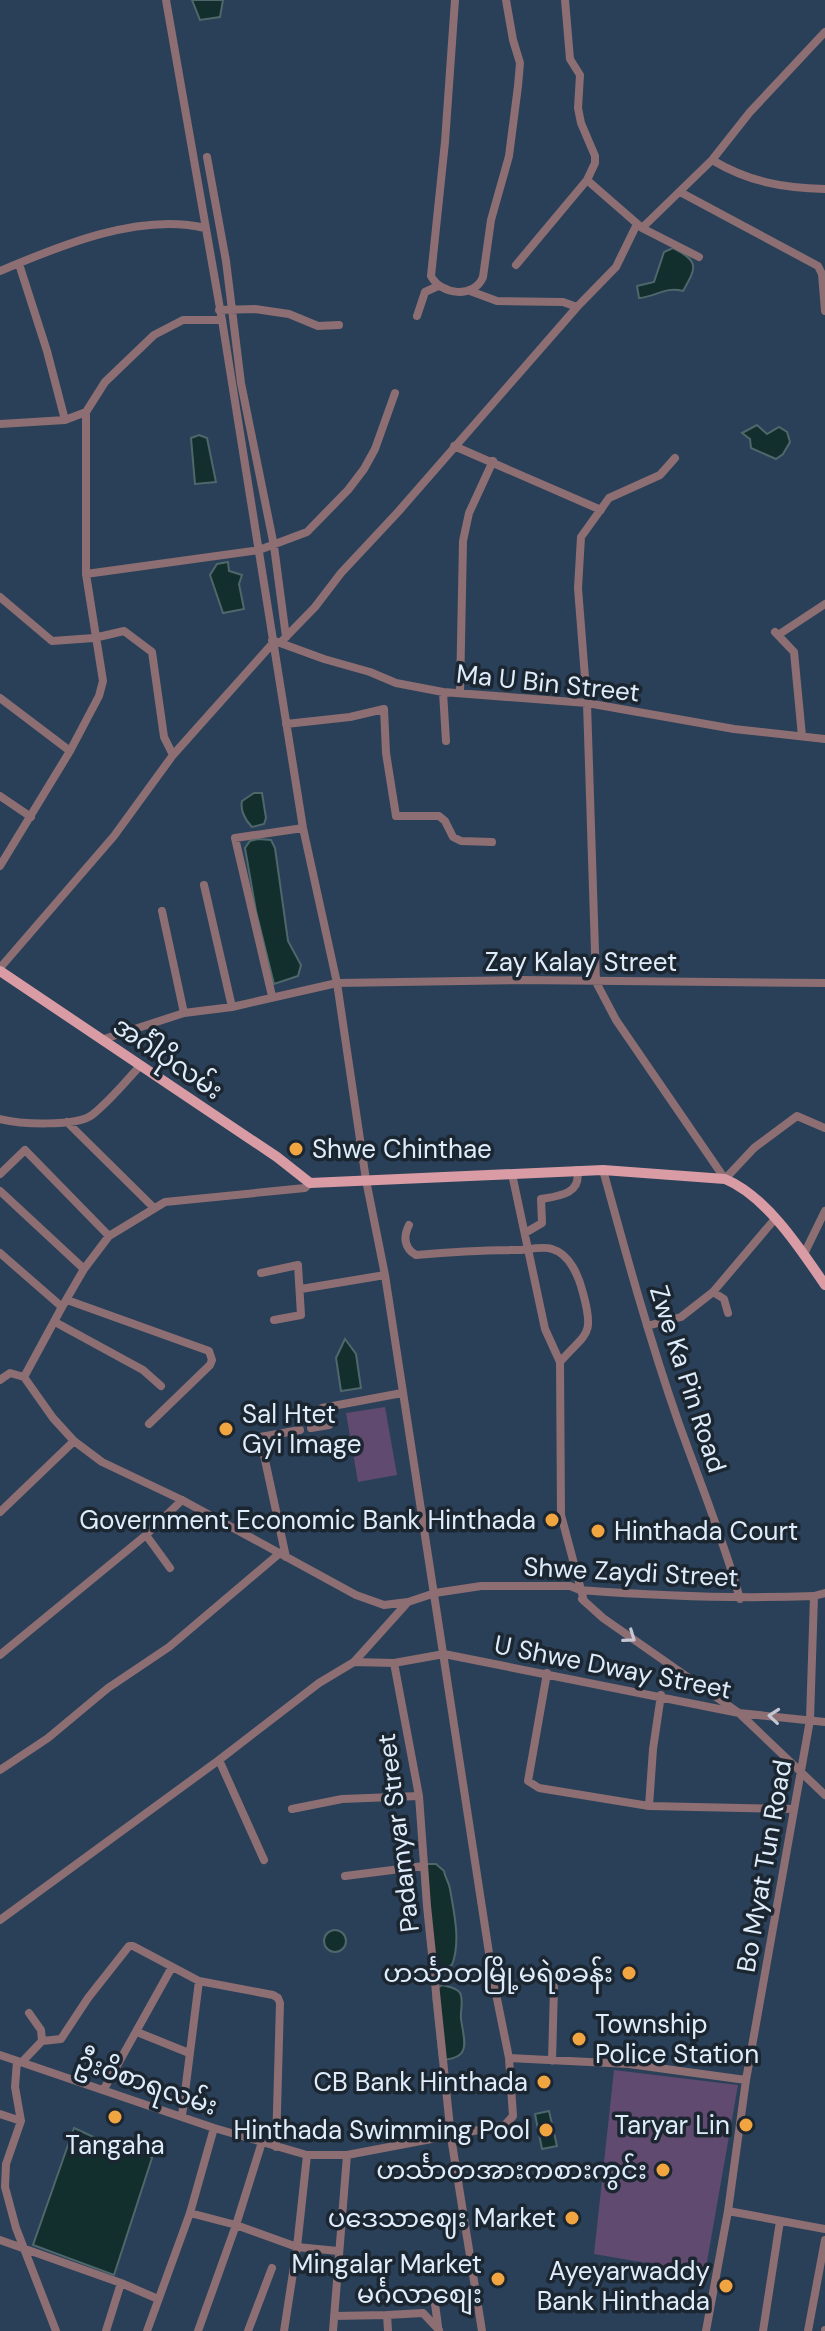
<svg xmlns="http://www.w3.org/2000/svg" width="825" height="2331" font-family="'DM Sans','Noto Sans Myanmar',sans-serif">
<rect width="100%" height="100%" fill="#294058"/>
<!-- green -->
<path fill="#604a6f" d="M385,1407L397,1475L358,1482L346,1413Z
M614,2070L738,2085L705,2273L594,2254Z"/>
<!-- water -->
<path fill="#122e2d" stroke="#4f676b" stroke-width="2" d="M192,0H223L220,17L200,20Z
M673,248C699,261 697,267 683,291C665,286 656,297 639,298L637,286L654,282L664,252Z
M757,425L767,434L779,427L787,432L790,442L783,454L776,459L751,448L750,439L742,433Z
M199,435L207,438L216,482L195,484L191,438Z
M228,562L229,571L242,575L239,584L244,609L223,613L210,575L217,564Z
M254,793H262L266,818L264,824L252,827C245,820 240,810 242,801Z
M258,839L271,840L275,848L288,941L301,965L298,976L274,984L256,911L245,848L250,841Z
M345,1339L356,1354L361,1388L341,1391L336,1358Z
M427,1864H436L444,1871C445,1878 449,1882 450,1889C454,1913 461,1941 452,1965L437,1971L423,1869Z
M324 1941a11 11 0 1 1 22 0a11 11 0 1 1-22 0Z
M442,1985C448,1987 456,1987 460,1993C464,2000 460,2011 461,2019C464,2041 473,2059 440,2060L433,1996L434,1991Z
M549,2111L557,2146L542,2149L535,2114Z
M74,2128L100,2140L127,2143L152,2158L114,2275L33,2245Z"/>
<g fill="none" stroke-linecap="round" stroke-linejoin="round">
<!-- minor -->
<path stroke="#8d6e72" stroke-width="8" d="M166,0L222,320L303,828L337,983L366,1180L385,1275L493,1979L509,2058
M455,0L445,142L431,276C441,295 474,299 483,277L491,220L509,156L518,86L520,63L513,40L506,0
M207,157L226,261L241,383L274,546L286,637
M712,160C749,182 783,188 825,189
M587,180L642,228L699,257
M680,192L818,266L822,274L825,311
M642,228L712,160L750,112L825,32
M19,264L47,351L65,420
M516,265L587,180L595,163V156L581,123L578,108L580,75L570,59L565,0
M0,271C59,246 140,212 205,228
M577,307L616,267L637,224
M219,310L255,309L289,314L318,326L339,325
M417,316L425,292L438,286
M0,424L65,420L86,412
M454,446L601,510
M675,458L660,475L609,498L581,537L578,588L587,703L596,982L616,1020L725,1179L754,1148L797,1116L825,1128
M86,574L259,550L307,532L348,490L364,469L375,449L395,393
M0,597L52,641L94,638L124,631L152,652L164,737L173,755
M775,632L794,652L802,736
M778,635L825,604
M272,640L324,659L370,672L396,683L443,692L587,703L734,729L825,739
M280,643L315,607L341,573L398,512L577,307L563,302L497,301L470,291
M443,692L446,741
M460,693L463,541L469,513L493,461
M0,698L70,751
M286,724L350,717L384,709L386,753L396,816H439L445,821L453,837L461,841L492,842
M0,796L31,817
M0,866L70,751L99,696L103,681L86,574V412L105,382L154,335L183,320H222
M204,885L232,1007L337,983L521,980L825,983
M162,911L184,1013
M0,968L114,836L173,755L273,643
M272,996L235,838L303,828
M101,1040L184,1013L232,1007
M0,1119C19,1124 76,1127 92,1115C110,1101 125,1082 140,1066
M67,1122L153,1207
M603,1170C626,1254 649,1338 678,1421C699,1480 723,1538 740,1599
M0,1174L25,1150L109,1236
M512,1174L545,1329L560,1362L561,1515L584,1601
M310,1183L305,1188L165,1202L109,1236L84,1269L62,1307L24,1377L53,1418L74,1441L102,1462L182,1500L356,1595L384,1605L408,1602L435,1593L481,1586H570L580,1590C658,1596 735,1599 814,1596L825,1593
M0,1191L84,1269
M409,1225C403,1237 404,1248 416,1255C451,1252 486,1250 521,1250C530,1249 544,1246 552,1249C570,1254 579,1277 583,1293C595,1337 586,1332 560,1362
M525,1233L542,1223L541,1199C559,1196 582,1194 577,1170
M0,1253L62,1307
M804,1254L825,1211
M261,1273L298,1265L301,1315L274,1320
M301,1289L385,1275
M713,1292L724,1299L728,1313
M67,1300L209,1351L212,1360L210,1365L149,1424
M55,1322L143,1370L161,1386
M647,1326L681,1317L713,1292L774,1220
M0,1380L10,1373L24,1377
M322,1408L402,1393
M311,1428L329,1425
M0,1512L74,1441
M146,1535L170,1568
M286,1557L260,1437L300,1430
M582,1599L603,1618L739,1713L825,1795
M0,1655L146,1535L182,1500
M354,1662L394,1663L444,1654L739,1713L825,1722
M394,1663L419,1796L427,1906L451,2137L482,2331
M547,1673L528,1781L539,1788L649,1806
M661,1695L653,1749L649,1806L793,1809
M219,1760L264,1860
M0,1770L48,1738L108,1688L169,1647L280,1553
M292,1809L342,1799L419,1796
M345,1876L424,1866
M0,1920L219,1760L319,1683L354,1662L407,1603
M137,2032L189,2053
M42,2041L61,2039L88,1998L129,1946H133L199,1981L273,1995L278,1998L280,2003L276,2147
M0,2055L214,2128L307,2155H347L505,2125L513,2116L509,2058L629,2064L746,2080
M17,2061L15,2087L21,2121L6,2164L5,2187L16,2228L56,2331
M552,2061L554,1987
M22,2062L42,2041L41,2030L29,2013
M104,2089L172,1967
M0,2114L21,2121
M182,2116L199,1981
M728,2211L825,2229
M190,2213L236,2225L297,2247L338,2251
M0,2240L121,2283L158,2299
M435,2304L438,2326
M334,2316L387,2315
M106,2331L121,2283
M147,2331L190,2213L214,2128
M198,2331L236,2225L262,2142
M248,2331L272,2268
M284,2331L297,2247L307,2155
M333,2331L347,2155
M388,2331L387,2315L423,2313L439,2330
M706,2331L728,2211L746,2080L810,1720L814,1596
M763,2331L780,2221
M808,2331L825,2240
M825,2331V2330"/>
<!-- major -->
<path stroke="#d99ca4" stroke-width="10" d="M0,971L277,1157L310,1183L603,1170L725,1179C766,1196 800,1248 825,1285"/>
</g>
<!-- one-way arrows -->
<defs><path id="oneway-chevron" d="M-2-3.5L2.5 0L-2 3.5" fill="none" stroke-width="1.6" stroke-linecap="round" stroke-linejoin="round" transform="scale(2)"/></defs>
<g stroke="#c6c6d2">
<use href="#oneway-chevron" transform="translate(630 1637) rotate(35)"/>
<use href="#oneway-chevron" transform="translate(774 1716) rotate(-175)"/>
</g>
<!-- markers -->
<g fill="#f1a540" stroke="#1c2631" stroke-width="3">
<circle cx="296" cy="1149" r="8"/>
<circle cx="226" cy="1429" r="8"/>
<circle cx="552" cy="1520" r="8"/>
<circle cx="598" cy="1531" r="8"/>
<circle cx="629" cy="1973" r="8"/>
<circle cx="579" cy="2039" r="8"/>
<circle cx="544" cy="2082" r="8"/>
<circle cx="115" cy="2117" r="8"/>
<circle cx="746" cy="2125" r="8"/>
<circle cx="546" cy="2130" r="8"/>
<circle cx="663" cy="2170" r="8"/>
<circle cx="572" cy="2218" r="8"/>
<circle cx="498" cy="2279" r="8"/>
<circle cx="726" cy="2286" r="8"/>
</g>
<g text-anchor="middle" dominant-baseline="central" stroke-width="7" stroke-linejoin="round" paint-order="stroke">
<!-- street labels -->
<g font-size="26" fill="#deecfb" stroke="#1c2631">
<text transform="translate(548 683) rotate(6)">Ma U Bin Street</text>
<text x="581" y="962">Zay Kalay Street</text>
<text transform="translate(168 1058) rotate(34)">အင်္ဂါပိုလမ်း</text>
<text transform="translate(688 1379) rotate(72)">Zwe Ka Pin Road</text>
<text transform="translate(631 1572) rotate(3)">Shwe Zaydi Street</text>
<text transform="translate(613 1667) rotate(11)">U Shwe Dway Street</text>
<text transform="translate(398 1833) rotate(-97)">Padamyar Street</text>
<text transform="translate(764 1866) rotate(-80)">Bo Myat Tun Road</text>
<text transform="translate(147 2083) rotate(19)">ဦးဝိစာရလမ်း</text>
</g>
<!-- poi labels -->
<g font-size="26" fill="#deecfb" stroke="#1c2631" text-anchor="end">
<text x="312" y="1149" text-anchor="start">Shwe Chinthae</text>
<text x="242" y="1414" text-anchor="start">Sal Htet<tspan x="242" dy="30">Gyi Image</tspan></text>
<text x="536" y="1520">Government Economic Bank Hinthada</text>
<text x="614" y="1531" text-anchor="start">Hinthada Court</text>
<text x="613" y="1973">ဟင်္သာတမြို့မရဲစခန်း</text>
<text x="595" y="2024" text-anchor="start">Township<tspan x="595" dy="30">Police Station</tspan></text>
<text x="528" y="2082">CB Bank Hinthada</text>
<text x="730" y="2125">Taryar Lin</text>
<text x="530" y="2130">Hinthada Swimming Pool</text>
<text x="115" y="2145" text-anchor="middle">Tangaha</text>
<text x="647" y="2170">ဟင်္သာတအားကစားကွင်း</text>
<text x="556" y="2218">ပဒေသာဈေး Market</text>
<text x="482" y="2264">Mingalar Market<tspan x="482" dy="30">မင်္ဂလာစျေး</tspan></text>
<text x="710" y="2271">Ayeyarwaddy<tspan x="710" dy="30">Bank Hinthada</tspan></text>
</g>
</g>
</svg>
